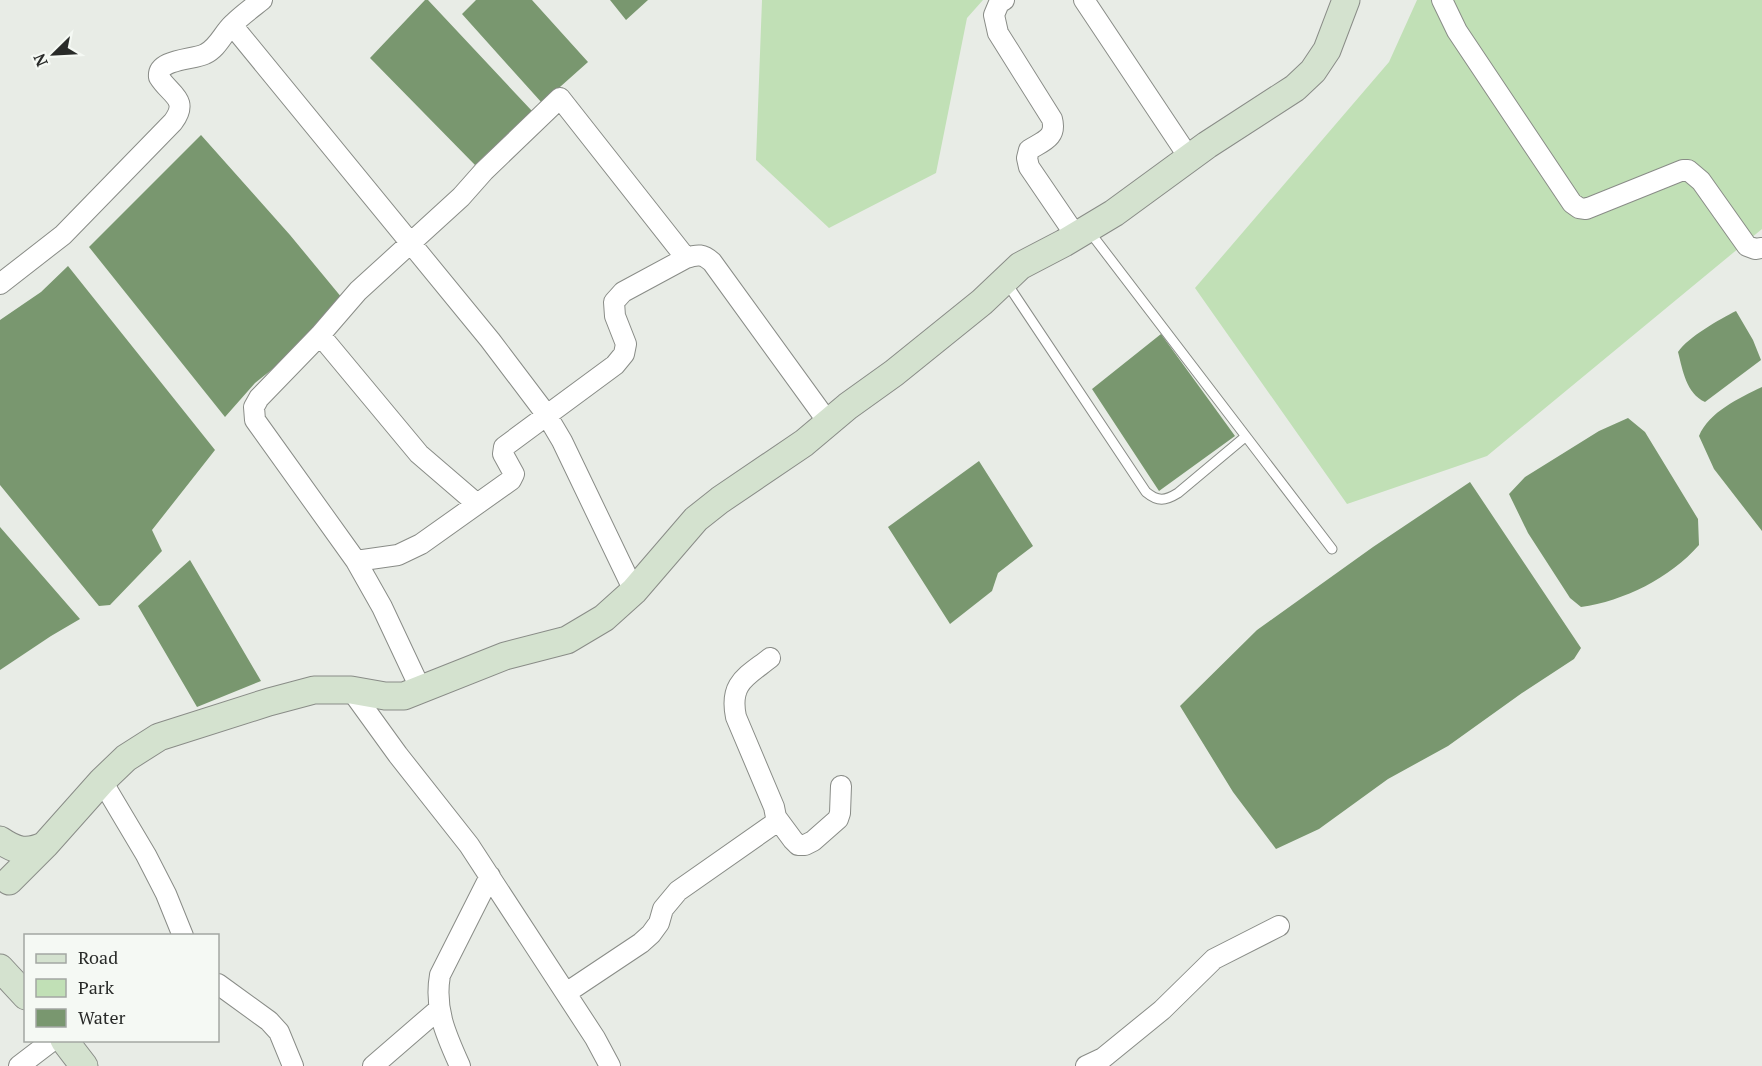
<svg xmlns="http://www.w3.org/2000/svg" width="1762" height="1066" font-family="'PT Serif',serif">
<rect width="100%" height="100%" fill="#e8ece6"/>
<!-- green -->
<path fill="#c1e0b6" d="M762,0H983L967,18L936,173L829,228L756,160Z
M1417,0H1762V229L1487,456L1347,504L1195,288L1389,62Z"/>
<!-- water -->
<path fill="#79976f" d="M425,0H428L532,111L475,165L370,58Z
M476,0H532L588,62L542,103L462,14Z
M610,0H648L626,20Z
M201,135L290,235L347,304L330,323L255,383L225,417L89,247Z
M68,266L215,450L152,530L162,551L110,605L99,606L0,485V320L41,292Z
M1736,311L1753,340L1761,360L1705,402C1686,393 1683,371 1678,352C1688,337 1720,319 1736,311Z
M1161,334L1235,436L1159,491L1092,389Z
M1762,387V531L1714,469L1699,436C1709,412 1739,398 1762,387Z
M1628,418L1645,432L1698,519L1699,545C1670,578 1624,601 1581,607L1570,598L1528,533L1509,494L1525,477L1599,431Z
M979,461L1033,546L998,573L992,591L950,624L888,527Z
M1470,482L1581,648L1574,659L1522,693L1448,746L1388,779L1319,829L1276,849L1233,792L1180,706L1257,630L1373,547Z
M0,527L80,619L51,636L0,670Z
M190,560L261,681L197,707L138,606Z"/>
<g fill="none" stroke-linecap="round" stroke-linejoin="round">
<defs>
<path id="lane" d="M1089,231L1332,549
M1006,282L1146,492C1158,502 1165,501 1178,493L1245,437"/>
<path id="street" d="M1004,0L999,3L994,15L998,33L1052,119C1057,138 1043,141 1029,150L1027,158L1029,167L1076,236
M1084,0L1190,159
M1442,0L1457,31L1572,203L1579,208L1586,209L1683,170H1688L1701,181L1747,246L1755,249L1762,248
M232,25L490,340L546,414L562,441L634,591
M0,284L63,235L173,122C190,99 170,95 159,77C157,59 193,60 205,54C218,48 223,33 233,24C242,15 252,8 262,0
M320,335L419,454L476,503
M356,561L398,555L421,544L511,480L514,474L503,454L504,447L615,365L624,354L626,344L615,316L614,302L623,292L686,258C698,254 703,254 712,262L828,422
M351,690L398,755L469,845L595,1038L610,1066
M421,690L382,607L356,561L255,420L254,407L259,398L320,335L358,291L461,197L484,171L560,98L686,258
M102,781L146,855L166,894L183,936
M776,817L793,840L798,845H805L813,841L838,819L840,813L841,786
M218,984L269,1021L279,1032L293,1066
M566,993L641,943L651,934L659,923L663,909L678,891L775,823L776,817L774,807L736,717C729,683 746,677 770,658
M19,1066L53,1040
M373,1066L439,1009
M460,1066C446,1035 434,1009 440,975L490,876
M1086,1066L1103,1058L1162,1010L1214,959L1279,926"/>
<path id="secondary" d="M0,840C16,851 27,854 45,845
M9,881L45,845L102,781L126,758L159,737L269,702L314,690H351L385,696H404L505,656L567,640L604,618L634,591L696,519L720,500L804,443L848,406L894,373L982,302L1020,266L1064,243L1114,213L1207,145L1295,88L1313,71L1327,50L1346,0
M0,968L26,996
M64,1040L84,1066"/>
</defs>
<!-- lane casing -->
<use href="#lane" stroke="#898c87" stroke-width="11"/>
<!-- street casing -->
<use href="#street" stroke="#898c87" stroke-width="22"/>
<!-- secondary casing -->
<use href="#secondary" stroke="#898c87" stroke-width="29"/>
<!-- lane -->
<use href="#lane" stroke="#fff" stroke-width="9"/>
<!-- street -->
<use href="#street" stroke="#fff" stroke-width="20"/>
<!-- secondary -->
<use href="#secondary" stroke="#d4e2cf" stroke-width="27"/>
</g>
<!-- legend -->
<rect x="24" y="934" width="195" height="108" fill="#f5f9f4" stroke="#a3a7a3" stroke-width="1.5"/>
<rect x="36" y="954" width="30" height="9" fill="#d4e2cf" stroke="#a3a7a3" stroke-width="1.5"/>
<text x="78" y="964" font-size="18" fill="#292b29">Road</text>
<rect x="36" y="979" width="30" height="18" fill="#c1e0b6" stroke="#a3a7a3" stroke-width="1.5"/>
<text x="78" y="994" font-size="18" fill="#292b29">Park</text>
<rect x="36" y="1009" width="30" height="18" fill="#79976f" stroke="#a3a7a3" stroke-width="1.5"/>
<text x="78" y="1024" font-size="18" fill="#292b29">Water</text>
<!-- north arrow -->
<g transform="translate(54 54) rotate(246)" stroke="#f5f9f4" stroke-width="4.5" paint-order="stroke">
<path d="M0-4.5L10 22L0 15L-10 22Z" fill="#292b29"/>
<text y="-9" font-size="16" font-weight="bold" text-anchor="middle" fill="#292b29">N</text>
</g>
</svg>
